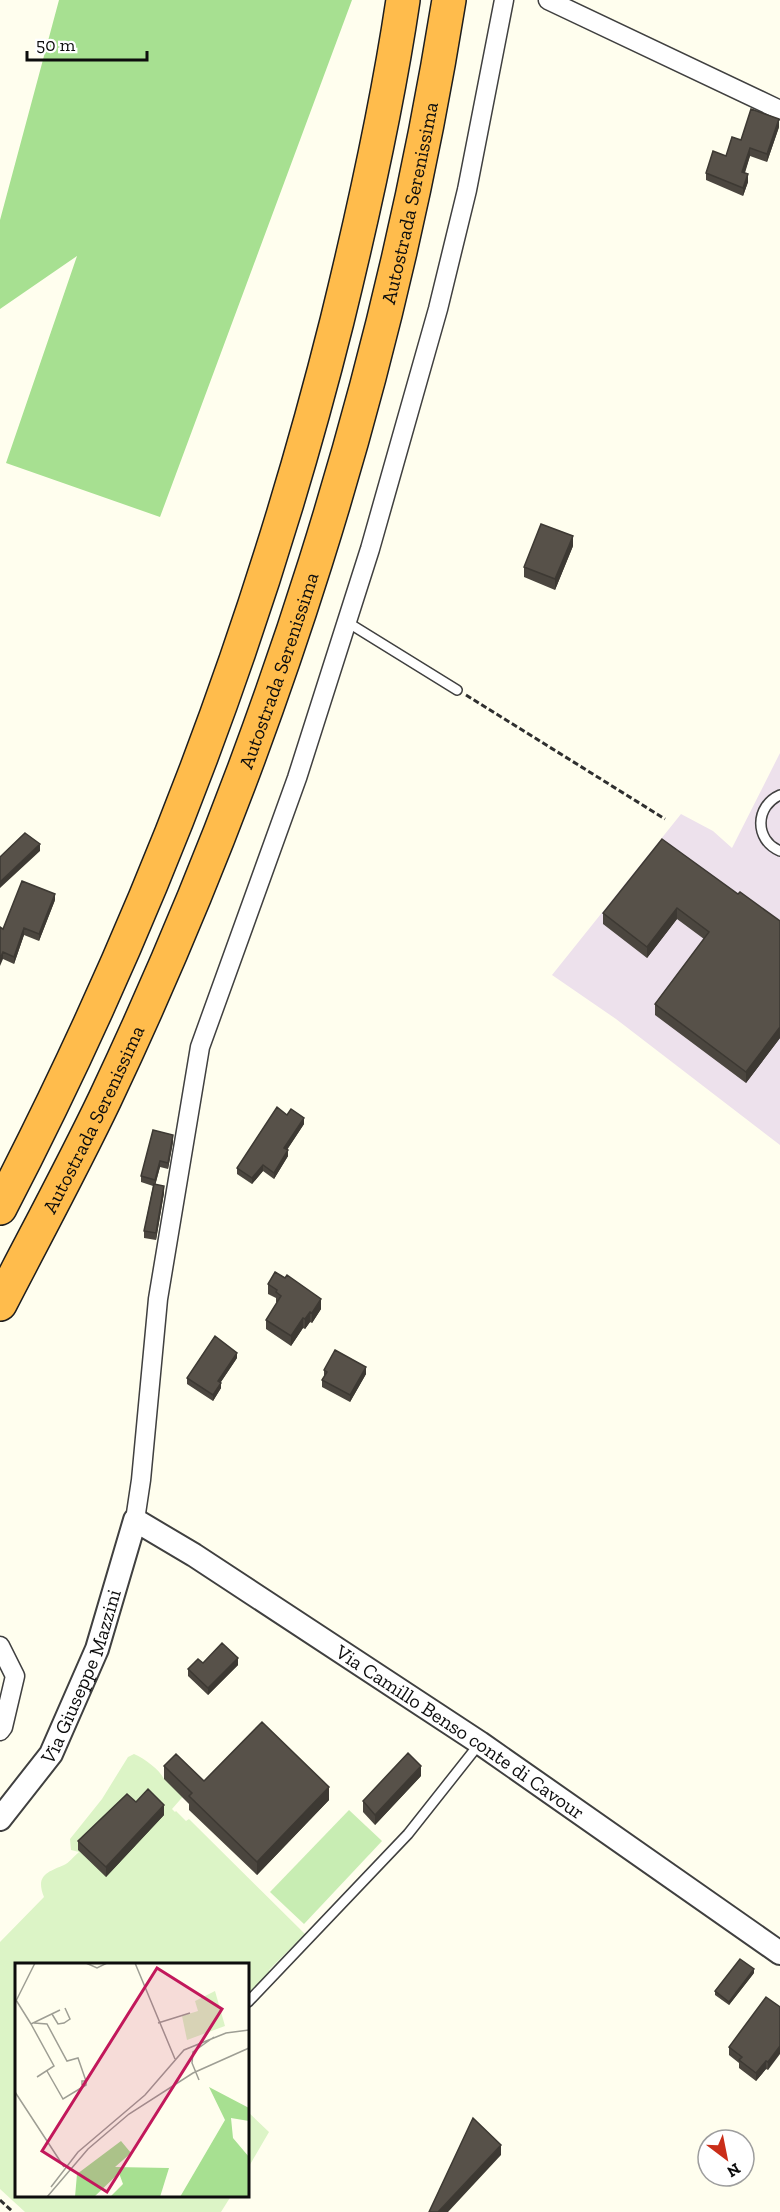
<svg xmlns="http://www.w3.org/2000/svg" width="780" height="2212" font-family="'Zilla Slab',serif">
<rect width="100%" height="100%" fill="#fffeee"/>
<!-- industrial -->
<path fill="#ede1ec" d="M780,753V1145L616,1019L552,975L681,814L713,831L732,848Z"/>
<!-- green -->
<path fill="#c8edb3" d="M349,1810L382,1841L304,1924L270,1892Z"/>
<!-- forest -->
<path fill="#a7e091" d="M59,0H352L160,517L6,463L77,256L0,309V220Z"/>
<!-- pitch -->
<path fill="#dcf4c6" d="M134,1754C145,1759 159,1769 164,1779L194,1784L172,1809L175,1812L176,1811L186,1821L189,1819L305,1934L269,1970L274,1975L248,2002V1964H16V2196H231L221,2212H25L0,2189V1942L44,1897C35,1875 48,1872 64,1865C69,1863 74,1856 79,1852L71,1850L70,1839L102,1799L128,1757Z
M248,2112L269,2132L248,2168Z"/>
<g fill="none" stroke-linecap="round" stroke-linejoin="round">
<defs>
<path id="service" d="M347,622L457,690
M780,795C755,806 754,840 780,851
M248,2002L408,1834L480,1743"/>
<path id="minor" d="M548,0L780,110
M135,1520L141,1480L158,1299L200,1047L297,778L370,549L438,309L467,190L504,0
M0,1646L15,1676L3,1727L0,1731"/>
<g id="tertiary">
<path id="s1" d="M0,1819L51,1754L97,1649L135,1520L194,1555L480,1743L780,1953"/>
</g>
<g id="motorway">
<path d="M0,1208C146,927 260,628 337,321C363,215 387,108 403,0"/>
<path id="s2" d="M0,1304C35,1236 72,1168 105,1099C269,752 388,380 449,0"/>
</g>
</defs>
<!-- service casing -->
<use href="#service" stroke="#404040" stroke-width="12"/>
<!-- minor casing -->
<use href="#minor" stroke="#404040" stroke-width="21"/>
<!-- tertiary casing -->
<use href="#tertiary" stroke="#404040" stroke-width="26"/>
<!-- motorway casing -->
<use href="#motorway" stroke="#1e1e1e" stroke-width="36"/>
<!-- path -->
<path stroke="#2f2f2f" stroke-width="3" stroke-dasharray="6 3" stroke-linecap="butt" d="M466,695L665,819
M0,2200L13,2212"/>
<!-- service -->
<use href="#service" stroke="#fff" stroke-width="9"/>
<!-- minor -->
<use href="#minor" stroke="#fff" stroke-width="18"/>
<!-- tertiary -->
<use href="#tertiary" stroke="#fff" stroke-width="22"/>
<!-- motorway -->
<use href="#motorway" stroke="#ffbc4c" stroke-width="33"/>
</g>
<!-- wall -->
<path fill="#4b463f" d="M779,127L767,162L750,156L745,173L748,182L743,196L706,180V173L726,156L741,140Z
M573,546L555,590L524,577V567Z
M738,894L780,921V1038L746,1083L655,1015V1004L704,939L677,919L647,958L603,924V913Z
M55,900L39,941L24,935L14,964L3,959V929Z
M287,1115L304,1124L287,1150L288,1156L274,1179L263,1171L252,1184L237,1174V1168Z
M173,1142L168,1169L160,1167L155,1185L164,1193L156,1240L144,1238V1231L153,1186L141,1182V1176Z
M268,1284L321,1309L312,1323L310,1322L305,1329L303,1328L291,1346L266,1329V1320L277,1303L276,1302V1298L268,1294Z
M237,1358L221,1382V1388L213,1401L187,1384V1378Z
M324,1370L366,1374L350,1402L322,1387V1380L324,1377Z
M203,1663L238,1665L208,1695L188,1676V1669Z
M164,1766L204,1781L329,1800L257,1875L189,1810V1804L164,1779Z
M421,1776L375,1825L363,1812V1801Z
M136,1802L164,1815L106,1877L78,1850V1841Z
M754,1973L729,2005L715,1995V1991Z
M780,2007L768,2070L766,2069L756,2081L739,2068V2063L729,2055V2047Z"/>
<!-- shaded-wall -->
<path fill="#3d3933" d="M779,119V127L767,162V154Z
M750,148V156L742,180V172Z
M748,174V182L743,196V188Z
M573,536V546L555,590V579Z
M40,844V851L0,888V882Z
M55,894V900L39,941V934Z
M677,908V919L647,958V947Z
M24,928V935L14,964V957Z
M3,952V959L0,966V959Z
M780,1027V1038L746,1083V1072Z
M304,1118V1124L284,1154V1148Z
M173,1135V1142L168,1169V1163Z
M288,1150V1156L274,1179V1173Z
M160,1161V1167L155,1186V1180Z
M263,1165V1171L252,1184V1178Z
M164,1186V1193L156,1240V1233Z
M321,1299V1309L312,1323V1313Z
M310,1312V1322L305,1329V1319Z
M303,1318V1328L291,1346V1336Z
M237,1353V1358L218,1386V1381Z
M366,1367V1374L350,1402V1395Z
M221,1383V1388L213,1401V1395Z
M238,1658V1665L208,1695V1688Z
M421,1766V1776L375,1825V1815Z
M329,1787V1800L257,1875V1862Z
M164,1805V1815L106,1877V1867Z
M754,1969V1973L729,2005V2002Z
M780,2046V2054L768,2070V2062Z
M766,2061V2069L756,2081V2073Z
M501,2145V2155L448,2212H438Z"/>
<!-- building -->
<path fill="#575149" stroke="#3d3933" stroke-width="1.5" d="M751,109L779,119L767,154L750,148L742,172L748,174L743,188L706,173L713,151L726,156L732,137L741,140Z
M541,524L573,536L555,579L524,567Z
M25,833L40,844L0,882V857Z
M662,839L738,894L740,892L780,921V1027L746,1072L655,1004L709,932L677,908L647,947L603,913Z
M22,881L55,894L39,934L24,928L14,957L3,952L0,959V927L3,929Z
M277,1107L287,1115L291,1109L304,1118L284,1148L288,1150L274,1173L263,1165L252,1178L237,1168Z
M153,1130L173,1135L168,1163L160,1161L155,1180L141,1176Z
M154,1184L164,1186L156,1233L144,1231Z
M275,1272L285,1278L287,1275L321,1299L312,1313L310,1312L305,1319L303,1318L291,1336L266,1320L281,1296L276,1292L277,1290L268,1284Z
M215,1336L237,1353L218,1381L221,1383L213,1395L187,1378Z
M335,1350L366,1367L350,1395L322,1380L327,1372L324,1370Z
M222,1643L238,1658L208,1688L188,1669L198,1659L203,1663Z
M262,1722L329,1787L257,1862L189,1796L192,1793L164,1766L176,1754L204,1781Z
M408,1753L421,1766L375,1815L363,1801Z
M148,1789L164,1805L106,1867L78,1841L127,1794L136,1802Z
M740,1959L754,1969L729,2002L715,1991Z
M766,1997L780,2007V2046L768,2062L766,2061L756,2073L739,2060L742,2057L729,2047Z
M473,2118L501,2145L438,2212H429Z"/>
<g text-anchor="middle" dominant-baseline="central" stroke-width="6" stroke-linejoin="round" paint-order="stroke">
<!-- street labels -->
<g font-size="20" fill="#0d0d0d" stroke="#fff">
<text stroke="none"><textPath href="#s2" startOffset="1179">Autostrada Serenissima</textPath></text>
<text stroke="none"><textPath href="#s2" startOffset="693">Autostrada Serenissima</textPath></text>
<text stroke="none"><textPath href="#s2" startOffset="207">Autostrada Serenissima</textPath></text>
<text stroke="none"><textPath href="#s1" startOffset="166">Via Giuseppe Mazzini</textPath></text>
<text stroke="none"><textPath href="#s1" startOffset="720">Via Camillo Benso conte di Cavour</textPath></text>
</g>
</g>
<!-- overview -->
<g transform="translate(15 1963)">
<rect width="234" height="234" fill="#fffeee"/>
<path d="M194,124L234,145V158L216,155L218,175L234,194V234H165L210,157ZM106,178L116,190L100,204L154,205L145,234H95L108,221L104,210L79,234H60L62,211Z" fill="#a7e091"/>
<path d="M200,28L210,63L172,77L167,53L183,48L180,38Z" fill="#dcf4c6"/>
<path fill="none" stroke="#9e9e94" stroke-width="1.5" d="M71,0L82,5L92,0M120,0L160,96M1,37L16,61L45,47M0,40L20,0M37,51L43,61L49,60L55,56L50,45M19,60L32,61L52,98L63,95L71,118M143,60L175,50M16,61L39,103L22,114M32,108L48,136L71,122V118H67V122M184,117L177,100L178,89L199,74M0,129L49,204M36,224L63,189L130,132L169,87L211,70L234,67M32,234L73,186L114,151L178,110L234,85"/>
<path fill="#c2185b" fill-opacity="0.15" stroke="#c2185b" stroke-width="3" d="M142,5L207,46L92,229L27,188Z"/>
<rect width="234" height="234" fill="none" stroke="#0d0d0d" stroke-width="3"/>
</g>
<!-- north arrow -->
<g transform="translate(726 2158) rotate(148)"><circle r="28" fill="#ffffff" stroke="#9e9e9e" stroke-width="1.5"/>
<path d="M0-4.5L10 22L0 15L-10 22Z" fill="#ca2e19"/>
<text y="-9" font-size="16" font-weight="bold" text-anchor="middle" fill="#0d0d0d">N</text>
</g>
<!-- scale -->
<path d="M27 51v9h120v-9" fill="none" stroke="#0d0d0d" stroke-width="3"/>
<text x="36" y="51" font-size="18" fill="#0d0d0d" stroke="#ffffff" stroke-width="4.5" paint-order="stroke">50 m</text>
</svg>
